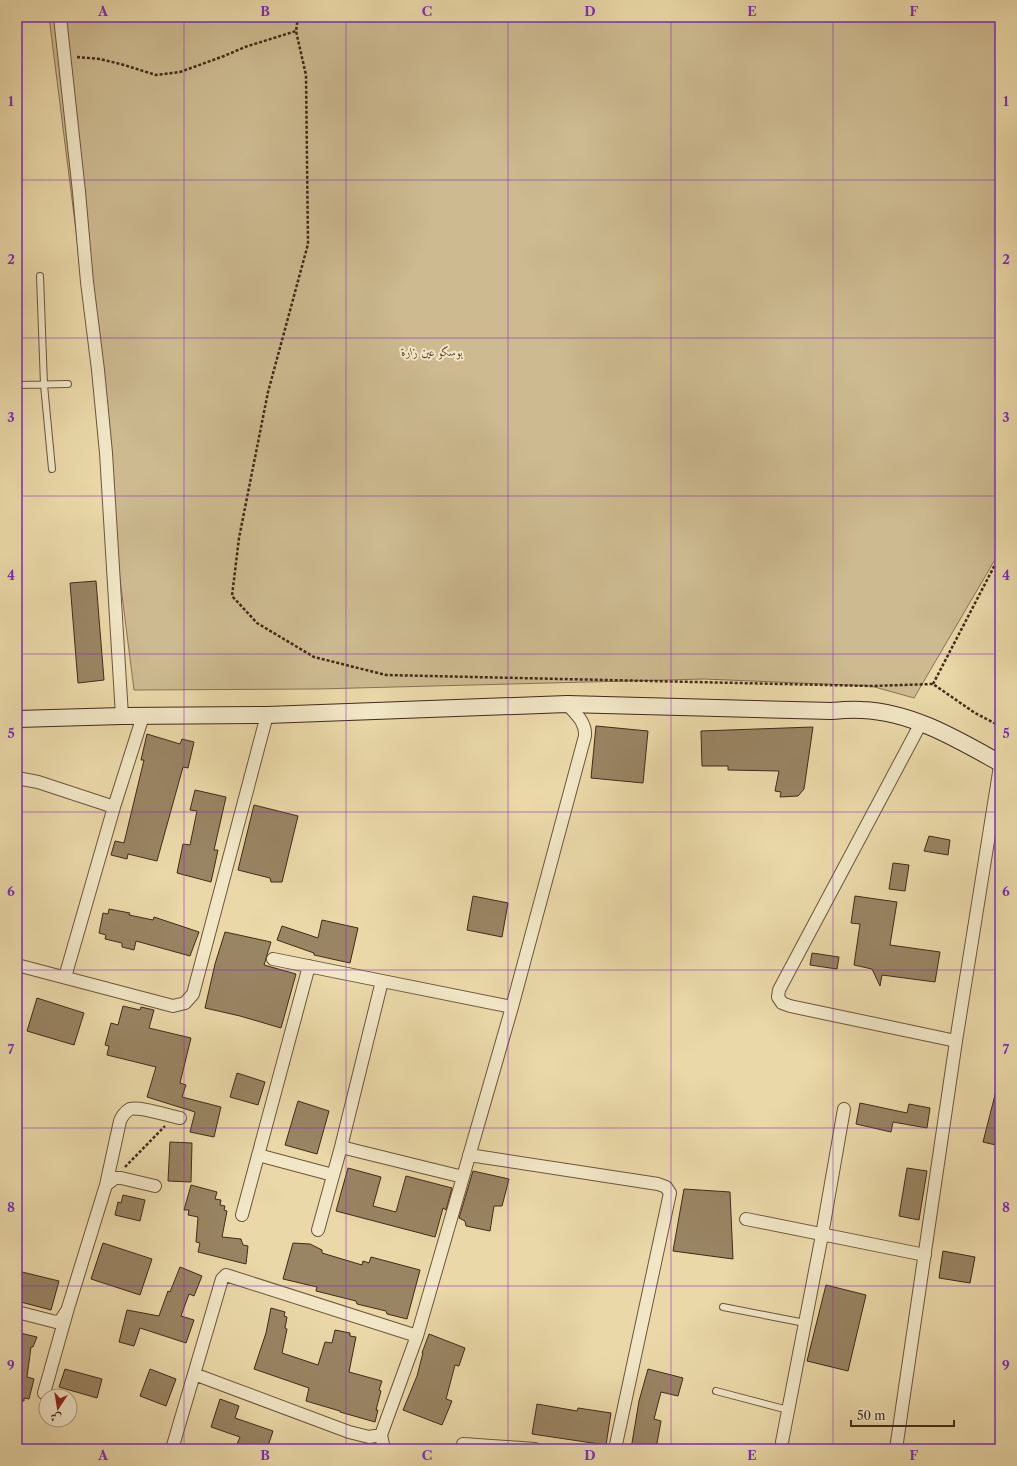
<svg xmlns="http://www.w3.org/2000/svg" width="1017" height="1466" font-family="'Libre Caslon Text',Amiri,serif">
<rect width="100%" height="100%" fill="#ead8a8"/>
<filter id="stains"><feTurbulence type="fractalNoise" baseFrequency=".005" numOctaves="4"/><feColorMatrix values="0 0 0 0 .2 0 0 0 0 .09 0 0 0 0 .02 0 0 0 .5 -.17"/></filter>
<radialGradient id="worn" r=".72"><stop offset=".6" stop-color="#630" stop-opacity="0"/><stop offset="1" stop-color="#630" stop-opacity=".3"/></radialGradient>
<!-- green -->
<path fill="#cdba90" stroke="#877254" d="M49,17H1000V551L914,698L871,686L704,679L317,689L134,690Z"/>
<!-- building -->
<path fill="#998463" stroke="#412a18" d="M96,581L104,680L78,683L70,583Z
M596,726L648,731L643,783L591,778Z
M813,727L804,789L798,796L780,797L781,792L775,791L779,771L728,770V766H702L701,731Z
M147,734L180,744L182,739L194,742L188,768L183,767L157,861L128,854L127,859L111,855L115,841L124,843L144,760H141Z
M195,790L226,797L214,850H218L211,882L177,873L183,844L190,845L197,811L190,810Z
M254,805L298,816L282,882H271L270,878L238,870Z
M929,836L950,840L948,855L924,851Z
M893,863L909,865L905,891L889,889Z
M473,896L508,903L502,937L467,930Z
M855,896L897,902L890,945L940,952L935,982L882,975L880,986L872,969L854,965L860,924L851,923Z
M109,909L130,913L129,915L153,920L154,917L199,932L190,956L136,941L134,950L122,947V943L105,939L106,935L99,933L103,913L108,914Z
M322,920L358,928L350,963L314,955V953L277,940L282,926L318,938Z
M225,932L271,942L264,965L296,974L281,1028L240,1016L205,1008L215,964Z
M812,953L839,957L837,969L810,965Z
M37,998L84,1013L74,1045L27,1031Z
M123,1006L140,1010L141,1007L154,1010L149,1028L191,1038L180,1083L186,1085L182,1097L221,1107L214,1137L190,1132L195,1112L147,1097L156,1067L107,1055L109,1046L105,1045L111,1023L118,1025Z
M237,1073L265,1082L258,1105L230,1097Z
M996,1091L1000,1092V1146L983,1142Z
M298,1101L329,1111L317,1154L285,1145Z
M860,1103L907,1113L909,1104L930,1108L927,1128L893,1122L891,1132L856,1124Z
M170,1142L192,1143L191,1182L168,1181Z
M348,1168L381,1177L373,1206L396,1212L406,1176L452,1188L446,1210L443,1208L435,1237L336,1211Z
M907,1168L927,1171L919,1220L899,1216Z
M473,1171L509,1179L502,1206H494L490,1231L466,1226L465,1221L459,1218Z
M191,1185L217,1192L215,1199L221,1200L220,1205L225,1206L224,1210L227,1211L222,1237L241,1239L243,1245L248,1246L246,1264L198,1252L200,1243L196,1242L198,1217L188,1215L189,1210H184Z
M684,1189L730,1192L733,1259L673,1251Z
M123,1195L145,1200L140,1221L115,1215L118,1202L121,1203Z
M103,1243L152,1259L140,1295L91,1279Z
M293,1243L310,1244L322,1250V1253L362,1265L363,1261L369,1263L371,1257L420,1270L407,1319L387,1314L386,1311L357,1304L356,1301L316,1291L317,1287L283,1279Z
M943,1251L975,1257L970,1283L939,1278Z
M180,1267L202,1276L194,1296L189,1294L181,1316L194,1320L186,1343L140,1328L134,1346L119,1342L127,1310L159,1316L168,1291L170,1292Z
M22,1272L59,1281L51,1310L17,1301V1289Z
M826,1285L866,1295L848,1371L807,1361Z
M271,1308L285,1312L284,1316L287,1317L285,1328L287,1329L282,1353L318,1365L325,1342L332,1343L335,1330L350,1333V1336L356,1337L349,1372L382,1381L379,1390L381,1391L376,1410H378L375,1422L340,1412V1411L306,1401L309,1388L254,1369L266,1333Z
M20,1333L37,1337L33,1347H31L27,1377L34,1379L29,1399L24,1398V1401H17V1336L19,1337Z
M429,1334L465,1348L459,1366L455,1365L446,1399L452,1401L442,1425L403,1410L417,1376L423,1353H422Z
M65,1369L102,1379L97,1398L59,1387Z
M150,1369L176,1379L166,1406L140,1396Z
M648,1369L683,1378L678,1396L661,1392L654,1419L661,1421L656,1449H631L639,1401Z
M220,1399L239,1406L235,1418L273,1431L267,1449H235L240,1437L211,1427Z
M537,1404L577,1411L578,1408L611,1413L606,1445L532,1434Z"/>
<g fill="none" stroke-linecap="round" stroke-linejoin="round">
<defs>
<path id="service" d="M40,276L44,385L52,469
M17,385L68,384
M723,1307L805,1323
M716,1391L788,1410"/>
<path id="minor" d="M60,17L79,192L87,282L98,370L106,453L122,716
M921,723L779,990L778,997L782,1003L790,1006L956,1041
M17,778L38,782L114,807
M273,959L512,1007
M17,965L173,1006L185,1003L193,994L267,715
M65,977L114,807L143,716
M341,1147L463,1177
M258,1155L333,1175
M469,1155L658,1184L666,1187L670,1193L615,1449
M106,1185L120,1121C122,1116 125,1112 130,1109C140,1106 169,1116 180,1118
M242,1215L309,966
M746,1219L925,1255
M318,1230L341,1147L382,981
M17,1312L56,1322L61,1320L66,1312
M194,1374L349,1432L369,1437L381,1435L417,1336L463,1177L512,1007L585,736C586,722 576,714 567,704
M44,1393L68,1308L106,1185L115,1178H121L155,1186
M381,1435L384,1449
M782,1442L822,1235L844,1109
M463,1444L535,1449
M172,1449L222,1279L226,1275L417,1336
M896,1449L956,1041L1000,766"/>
<path id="secondary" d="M17,719L122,716L267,715L567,704L832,711C842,710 852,709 862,710C912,712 957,739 1000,763"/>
</defs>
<!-- service casing -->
<use href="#service" stroke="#6b563c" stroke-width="8"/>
<!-- minor casing -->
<use href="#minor" stroke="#6b563c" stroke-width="14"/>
<!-- secondary casing -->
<use href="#secondary" stroke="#412a18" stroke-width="18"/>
<!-- path -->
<path stroke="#412a18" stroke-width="2.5" stroke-dasharray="3 2" stroke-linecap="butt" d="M298,17L296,31L306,75L308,244L268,392L239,538L232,596L257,623L314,657L386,675L871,686L933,684L975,713L1000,726
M77,57L100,59L124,65L156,75L180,72L224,56L245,47L296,31
M933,684L1000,555
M125,1167L165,1126"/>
<!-- service -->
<use href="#service" stroke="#f1e6c6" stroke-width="6"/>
<!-- minor -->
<use href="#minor" stroke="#f1e6c6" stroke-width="12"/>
<!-- secondary -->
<use href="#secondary" stroke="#f1e6c6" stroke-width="16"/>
</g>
<!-- grid -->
<path fill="none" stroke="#7b2cbf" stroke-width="1" stroke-opacity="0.55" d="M184,17V1449M346,17V1449M508,17V1449M671,17V1449M833,17V1449M17,180H1000M17,338H1000M17,496H1000M17,654H1000M17,812H1000M17,970H1000M17,1128H1000M17,1286H1000"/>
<g text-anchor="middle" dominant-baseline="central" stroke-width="4" stroke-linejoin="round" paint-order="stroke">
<!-- park labels -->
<g font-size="12" font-style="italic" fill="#5d4730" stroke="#f1e6c6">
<text x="432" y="351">بوسكو عين زارة</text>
</g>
</g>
<!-- margin -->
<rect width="1017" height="1466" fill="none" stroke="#ead8a8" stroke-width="44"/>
<!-- north arrow -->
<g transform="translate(58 1408) rotate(192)"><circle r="19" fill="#f1e6c6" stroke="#ab9b80"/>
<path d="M0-3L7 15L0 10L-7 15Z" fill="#8f2418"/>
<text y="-6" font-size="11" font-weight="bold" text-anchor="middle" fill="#412a18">ش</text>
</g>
<!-- scale -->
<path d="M851 1420v6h103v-6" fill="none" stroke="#412a18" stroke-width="2"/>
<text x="857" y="1420" font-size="12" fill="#412a18" stroke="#f1e6c6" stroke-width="3" paint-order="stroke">50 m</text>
<rect x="22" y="22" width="973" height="1422" fill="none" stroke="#7b2cbf" stroke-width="1.5"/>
<g font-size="13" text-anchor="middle" font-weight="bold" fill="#7b2cbf">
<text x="103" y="16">A</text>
<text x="265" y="16">B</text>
<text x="427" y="16">C</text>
<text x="590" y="16">D</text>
<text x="752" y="16">E</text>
<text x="914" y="16">F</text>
<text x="11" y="106">1</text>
<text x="1006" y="106">1</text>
<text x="11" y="264">2</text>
<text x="1006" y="264">2</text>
<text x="11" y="422">3</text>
<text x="1006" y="422">3</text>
<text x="11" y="580">4</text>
<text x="1006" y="580">4</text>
<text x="11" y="738">5</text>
<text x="1006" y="738">5</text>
<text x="11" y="896">6</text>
<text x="1006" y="896">6</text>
<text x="11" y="1054">7</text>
<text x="1006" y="1054">7</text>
<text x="11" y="1212">8</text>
<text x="1006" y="1212">8</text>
<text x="11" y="1370">9</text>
<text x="1006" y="1370">9</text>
<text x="103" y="1460">A</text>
<text x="265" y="1460">B</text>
<text x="427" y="1460">C</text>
<text x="590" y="1460">D</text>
<text x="752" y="1460">E</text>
<text x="914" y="1460">F</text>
</g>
<rect width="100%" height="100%" filter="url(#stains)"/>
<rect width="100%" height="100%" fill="url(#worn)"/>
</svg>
